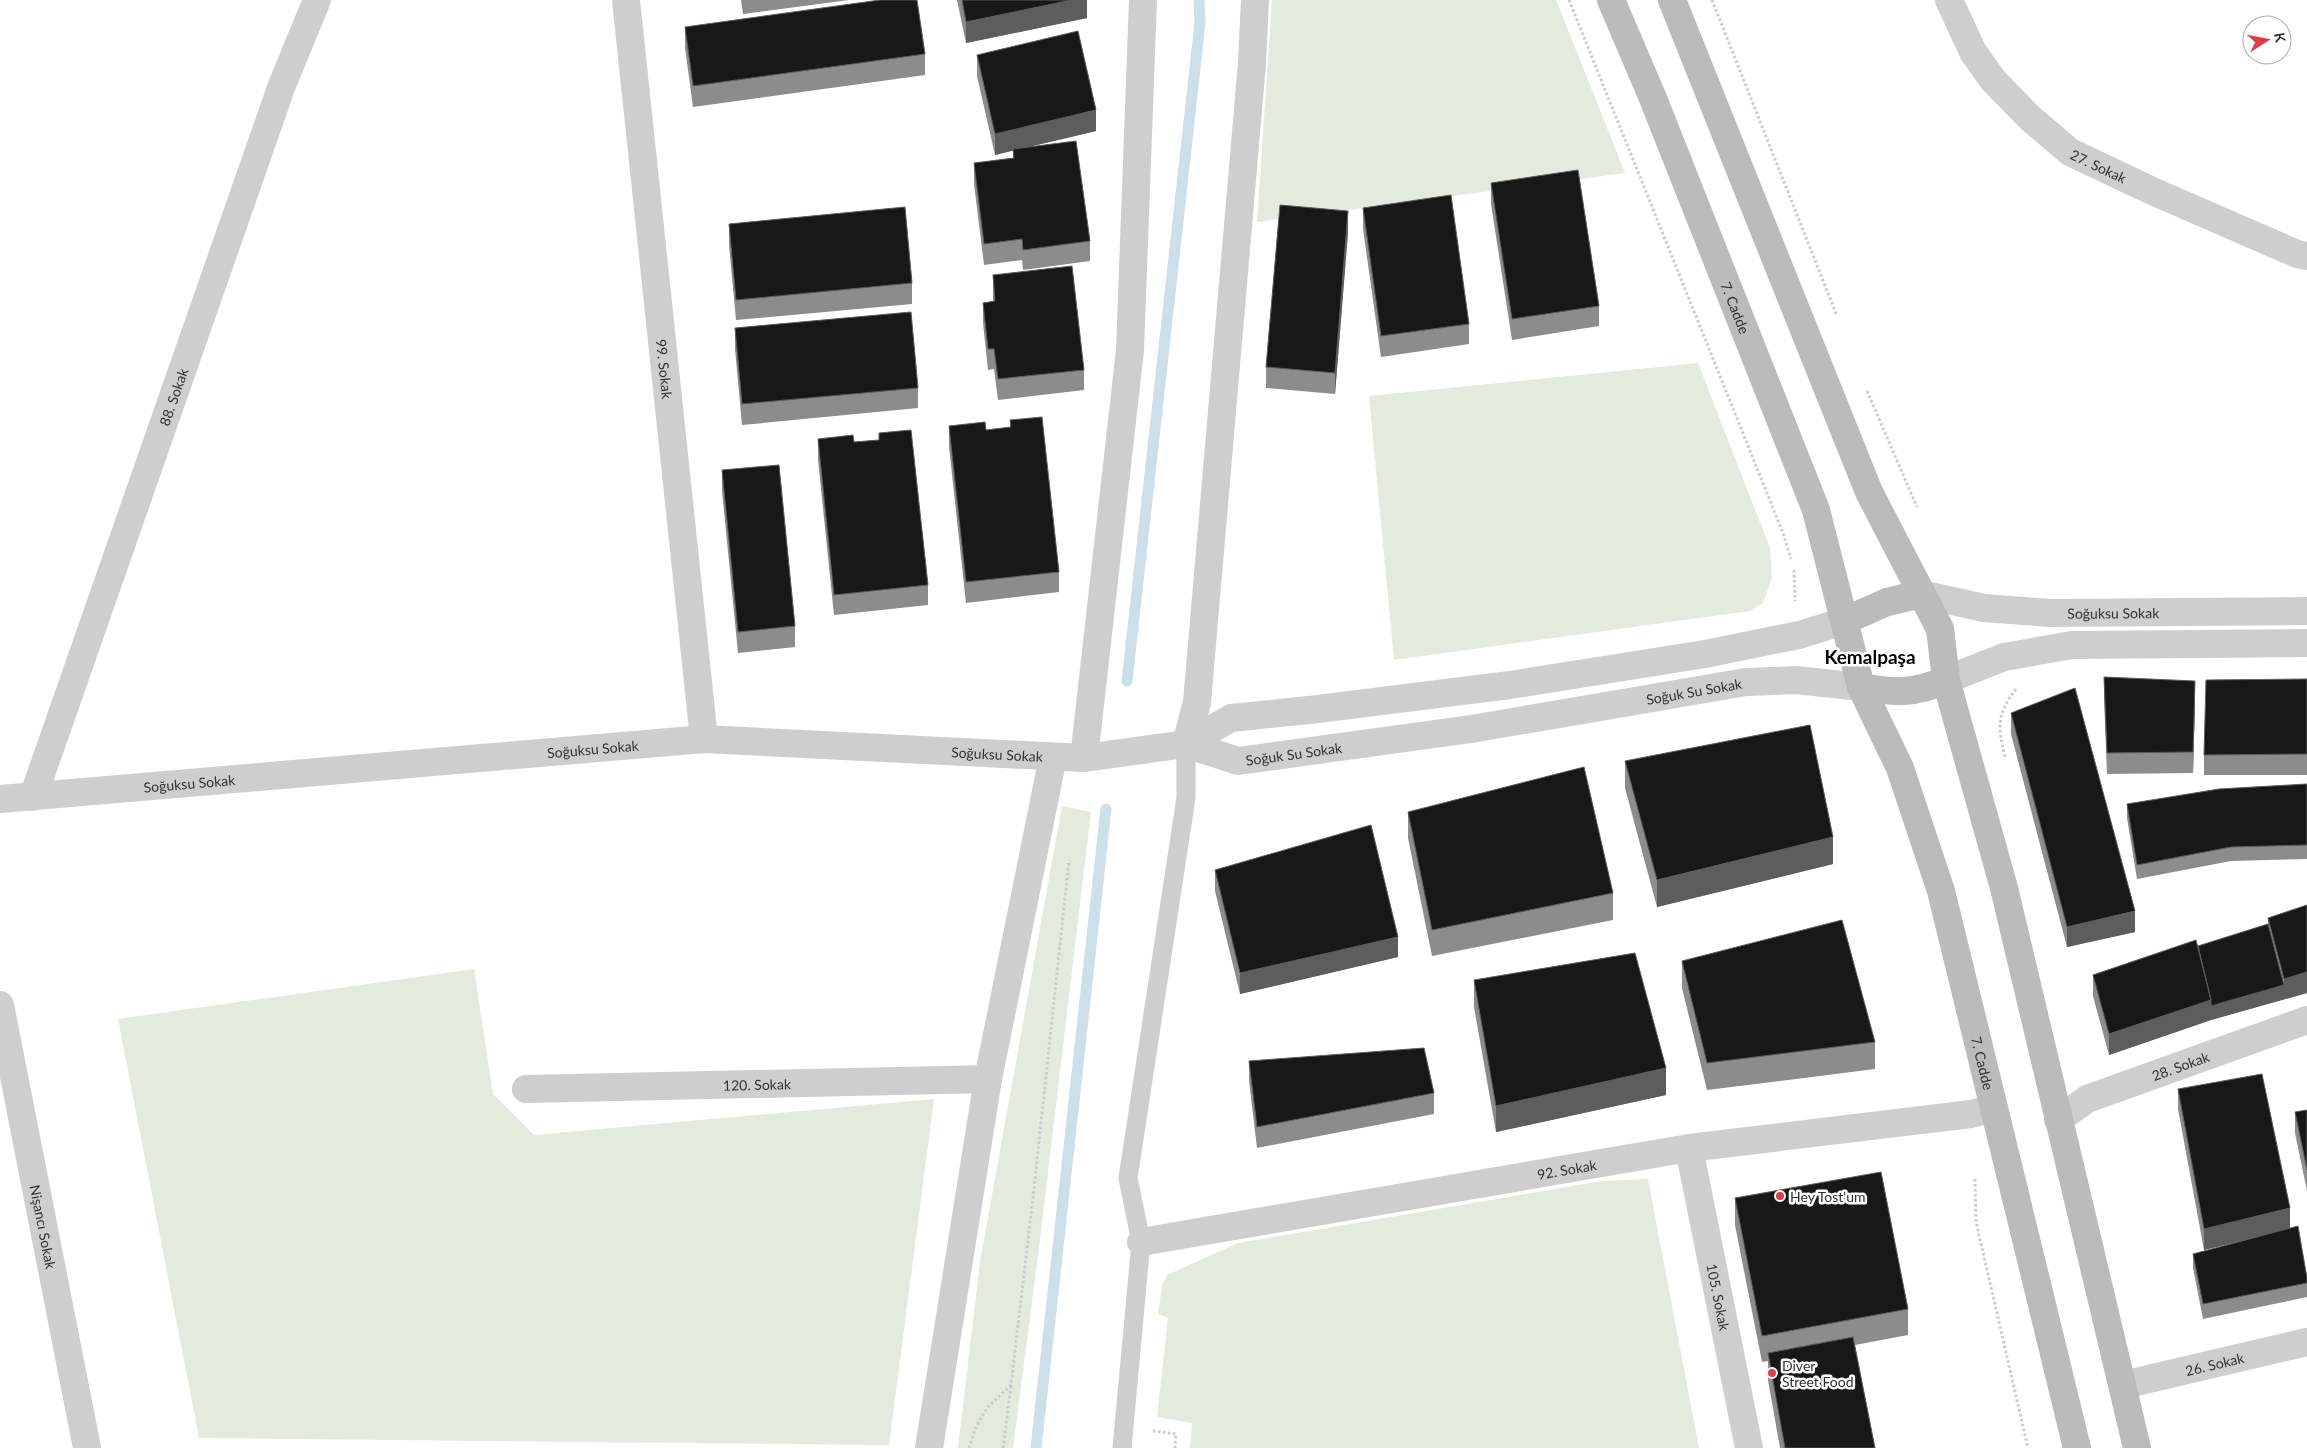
<svg xmlns="http://www.w3.org/2000/svg" width="2307" height="1448" font-family="Lato,sans-serif">
<rect width="100%" height="100%" fill="#fff"/>
<!-- green -->
<path fill="#e4eadd" d="M1272,0H1556L1625,173L1257,222Z
M1698,363L1770,548L1772,578L1763,603L1750,611L1394,660L1369,396Z
M1062,806L1091,812L1038,1256L1013,1448H958L980,1262Z
M474,969L493,1094L534,1135L934,1099L889,1445L199,1438L118,1019Z
M1648,1179L1699,1448H1190L1192,1423L1157,1417L1168,1318L1158,1314L1162,1286L1167,1275L1238,1243L1602,1181Z"/>
<g fill="none" stroke-linecap="round" stroke-linejoin="round">
<!-- stream -->
<path stroke="#cddfeb" stroke-width="11" d="M1127,681L1200,23L1199,0
M1036,1448L1106,809"/>
<!-- path -->
<path stroke="#cbcbcb" stroke-width="3" stroke-dasharray="2.5 2.5" stroke-linecap="butt" d="M1569,0L1783,533L1791,559
M1712,0L1837,316
M1867,391L1917,507
M1794,570L1795,601
M2005,757C1998,727 1996,715 2016,689
M1975,1179L1976,1222L2028,1448
M1153,1431L1176,1434L1175,1448
M969,1448L976,1427L987,1408L1011,1385L1033,1198L1069,860
M1003,1448L1011,1386"/>
<!-- lane -->
<path stroke="#cecece" stroke-width="19" d="M1122,1448L1141,1242L1128,1178L1186,798V744"/>
<!-- street -->
<g stroke="#cecece" stroke-width="28">
<path id="s1" d="M626,0L704,739"/>
<path id="s2" d="M1949,0L1973,52L1993,80L2030,118L2070,152L2150,190L2297,254L2307,256"/>
<path id="s3" d="M1921,594L1984,608L2050,613L2307,611"/>
<path d="M1946,680L2004,657L2072,645L2307,643"/>
<path d="M1186,744L1197,702L1252,63L1255,0"/>
<path id="s4" d="M1186,744L1238,761L1471,729L1746,682L1796,680L1861,687"/>
<path d="M1084,758L1130,350L1143,0"/>
<path id="s5" d="M33,797L282,85L317,0"/>
<path id="s6" d="M0,799L704,739L1084,758L1186,744L1231,718L1318,709L1510,685L1705,654L1799,635L1844,621"/>
<path id="s7" d="M0,1005L87,1448"/>
<path id="s8" d="M526,1089L988,1079"/>
<path id="s9" d="M2058,1120L2087,1099L2307,1020"/>
<path id="s10" d="M1689,1148L1749,1448"/>
<path id="s11" d="M1141,1242L1689,1148L1971,1114L1994,1108"/>
<path id="s12" d="M2123,1385L2307,1342"/>
<path d="M929,1448L988,1079L1053,757"/>
</g>
<!-- secondary -->
<g stroke="#bbb" stroke-width="28">
<path id="s13" d="M1611,0L1652,96L1816,510L1861,687L1900,768L1941,891L2077,1448"/>
<path d="M1672,0L1869,492L1940,629L1946,680L2004,888L2137,1448"/>
<path d="M1844,621L1887,602L1921,594"/>
<path d="M1861,687C1896,693 1913,694 1946,680"/>
</g>
</g>
<!-- wall -->
<path fill="#8c8c8c" d="M741,0H849L743,14Z
M957,0H1087V18L966,43Z
M685,27L925,54V75L693,107L685,48Z
M977,55L1096,131L1024,148L1090,241V261L1023,270L1022,260L984,265L974,184V163L1013,158V150L995,155L977,76Z
M1491,183L1599,306V326L1512,340L1491,204Z
M1363,208L1469,324V344L1381,357L1363,229Z
M729,224L912,283V304L736,320L729,245Z
M1348,232L1335,394L1266,388V367Z
M993,275L1084,370V390L998,400L994,369L988,370L983,323V303L993,302Z
M735,328L918,388V408L742,425L735,349Z
M1010,420L1059,572V592L966,603L949,447V426L986,430L1010,427Z
M879,433L928,585V605L834,615L818,460V439L854,442L879,440Z
M722,470L795,626V647L738,653L722,491Z
M2104,677L2195,701L2193,773L2107,774L2104,698Z
M2307,679V775H2204V755Z
M2011,713L2135,932L2067,947L2011,734Z
M1625,761L1833,864L1657,907L1625,788Z
M2307,784V859L2231,861L2137,879L2127,818V804Z
M1408,812L1613,893V920L1432,956L1408,838Z
M1215,870L1398,957L1240,994L1215,891Z
M2268,918L2307,993L2211,1020L2109,1055L2093,996V975L2198,946L2268,924Z
M1682,961L1875,1042V1069L1707,1090L1682,988Z
M1474,980L1666,1095L1496,1132L1474,1007Z
M1249,1061L1434,1093V1114L1257,1148L1249,1081Z
M2178,1089L2290,1229L2307,1278V1297L2203,1319L2193,1268V1254L2257,1237L2204,1250L2178,1109Z
M2307,1110V1191L2295,1133V1112Z
M1735,1198L1908,1309V1335L1855,1345L1875,1448H1780L1768,1380V1361L1762,1362L1735,1225Z"/>
<!-- shaded-wall -->
<path fill="#5d5d5d" d="M1072,0H1087V18L966,43V22Z
M1096,110V131L995,155V134Z
M1348,211V232L1335,394V373Z
M2195,681V701L2193,773V752Z
M1833,837V864L1657,907V880Z
M2135,911V932L2067,947V927Z
M1398,937V957L1240,994V973Z
M2307,972V993L2211,1020V1006L2284,985V979Z
M2211,1000V1020L2109,1055V1034Z
M1666,1068V1095L1496,1132V1106Z
M2290,1208V1229L2204,1250V1229Z"/>
<!-- building -->
<path fill="#181818" stroke="#5d5d5d" d="M880,0H917L925,54L693,86L685,27Z
M962,0H1072L966,22Z
M1078,31L1096,110L995,134L977,55Z
M1076,141L1090,241L1023,250L1022,239L984,244L974,163L1014,158L1013,149Z
M1578,170L1599,306L1512,319L1491,183Z
M1451,195L1469,324L1381,336L1363,208Z
M1280,205L1348,211L1335,373L1266,367Z
M905,207L912,283L736,300L729,224Z
M1072,266L1084,370L998,379L994,349H988L983,303L995,301L993,275Z
M911,312L918,388L742,404L735,328Z
M1042,417L1059,572L966,582L949,426L985,422L986,430L1011,427L1010,420Z
M911,430L928,585L834,595L818,439L853,435L854,442L879,440V433Z
M779,465L795,626L738,632L722,470Z
M2104,677L2195,681L2193,752L2107,753Z
M2307,679V754L2204,755L2206,680Z
M2075,688L2135,911L2067,927L2011,713Z
M1810,725L1833,837L1657,880L1625,761Z
M1584,767L1613,893L1432,930L1408,812Z
M2307,784V845L2231,847L2137,865L2127,804L2219,789Z
M1371,825L1398,937L1240,973L1215,870Z
M2307,905V972L2284,979L2268,918Z
M1842,920L1875,1042L1707,1063L1682,961Z
M2268,924L2284,985L2211,1006V1000L2198,946Z
M2196,940L2211,1000L2109,1034L2093,975Z
M1635,953L1666,1068L1496,1106L1474,980Z
M1424,1048L1434,1093L1257,1127L1249,1061Z
M2262,1074L2290,1208L2204,1229L2178,1089Z
M2307,1110V1170L2295,1112Z
M1881,1172L1908,1309L1762,1336L1735,1198Z
M2298,1226L2307,1278V1283L2203,1304L2193,1254Z
M1853,1337L1875,1448H1785L1768,1353Z"/>
<!-- markers -->
<g fill="#dc3f4a" stroke="#fff" stroke-width="2">
<circle cx="1780" cy="1196" r="5"/>
<circle cx="1772" cy="1373" r="5"/>
</g>
<g text-anchor="middle" dominant-baseline="central" stroke-width="5" stroke-linejoin="round" paint-order="stroke">
<!-- street labels -->
<g font-size="14" fill="#313131" stroke="#fff">
<text stroke="none"><textPath href="#s2" startOffset="229">27. Sokak</textPath></text>
<text stroke="none"><textPath href="#s13" startOffset="332">7. Cadde</textPath></text>
<text stroke="none"><textPath href="#s1" startOffset="371">99. Sokak</textPath></text>
<text stroke="none"><textPath href="#s5" startOffset="424">88. Sokak</textPath></text>
<text stroke="none"><textPath href="#s3" startOffset="194">Soğuksu Sokak</textPath></text>
<text stroke="none"><textPath href="#s4" startOffset="516">Soğuk Su Sokak</textPath></text>
<text stroke="none"><textPath href="#s6" startOffset="595">Soğuksu Sokak</textPath></text>
<text stroke="none"><textPath href="#s4" startOffset="111">Soğuk Su Sokak</textPath></text>
<text stroke="none"><textPath href="#s6" startOffset="1000">Soğuksu Sokak</textPath></text>
<text stroke="none"><textPath href="#s6" startOffset="190">Soğuksu Sokak</textPath></text>
<text stroke="none"><textPath href="#s13" startOffset="1129">7. Cadde</textPath></text>
<text stroke="none"><textPath href="#s9" startOffset="135">28. Sokak</textPath></text>
<text stroke="none"><textPath href="#s8" startOffset="231">120. Sokak</textPath></text>
<text stroke="none"><textPath href="#s11" startOffset="432">92. Sokak</textPath></text>
<text stroke="none"><textPath href="#s7" startOffset="226">Nişancı Sokak</textPath></text>
<text stroke="none"><textPath href="#s10" startOffset="152">105. Sokak</textPath></text>
<text stroke="none"><textPath href="#s12" startOffset="94">26. Sokak</textPath></text>
</g>
<!-- poi labels -->
<g font-size="14" fill="#313131" stroke="#fff" text-anchor="start">
<text x="1790" y="1196">Hey Tost'um</text>
<text x="1782" y="1365">Diver<tspan x="1782" dy="16">Street Food</tspan></text>
</g>
<!-- district labels -->
<g font-size="19" font-weight="bold" fill="#000" stroke="#fff">
<text x="1870" y="656">Kemalpaşa</text>
</g>
</g>
<!-- north arrow -->
<g transform="translate(2267 40) rotate(79)"><circle r="24" fill="#ffffff" stroke="#adadad"/>
<path d="M0-4L9 19L0 12L-9 19Z" fill="#dc3f4a"/>
<text y="-8" font-size="14" font-weight="bold" text-anchor="middle" fill="#313131">K</text>
</g>
</svg>
